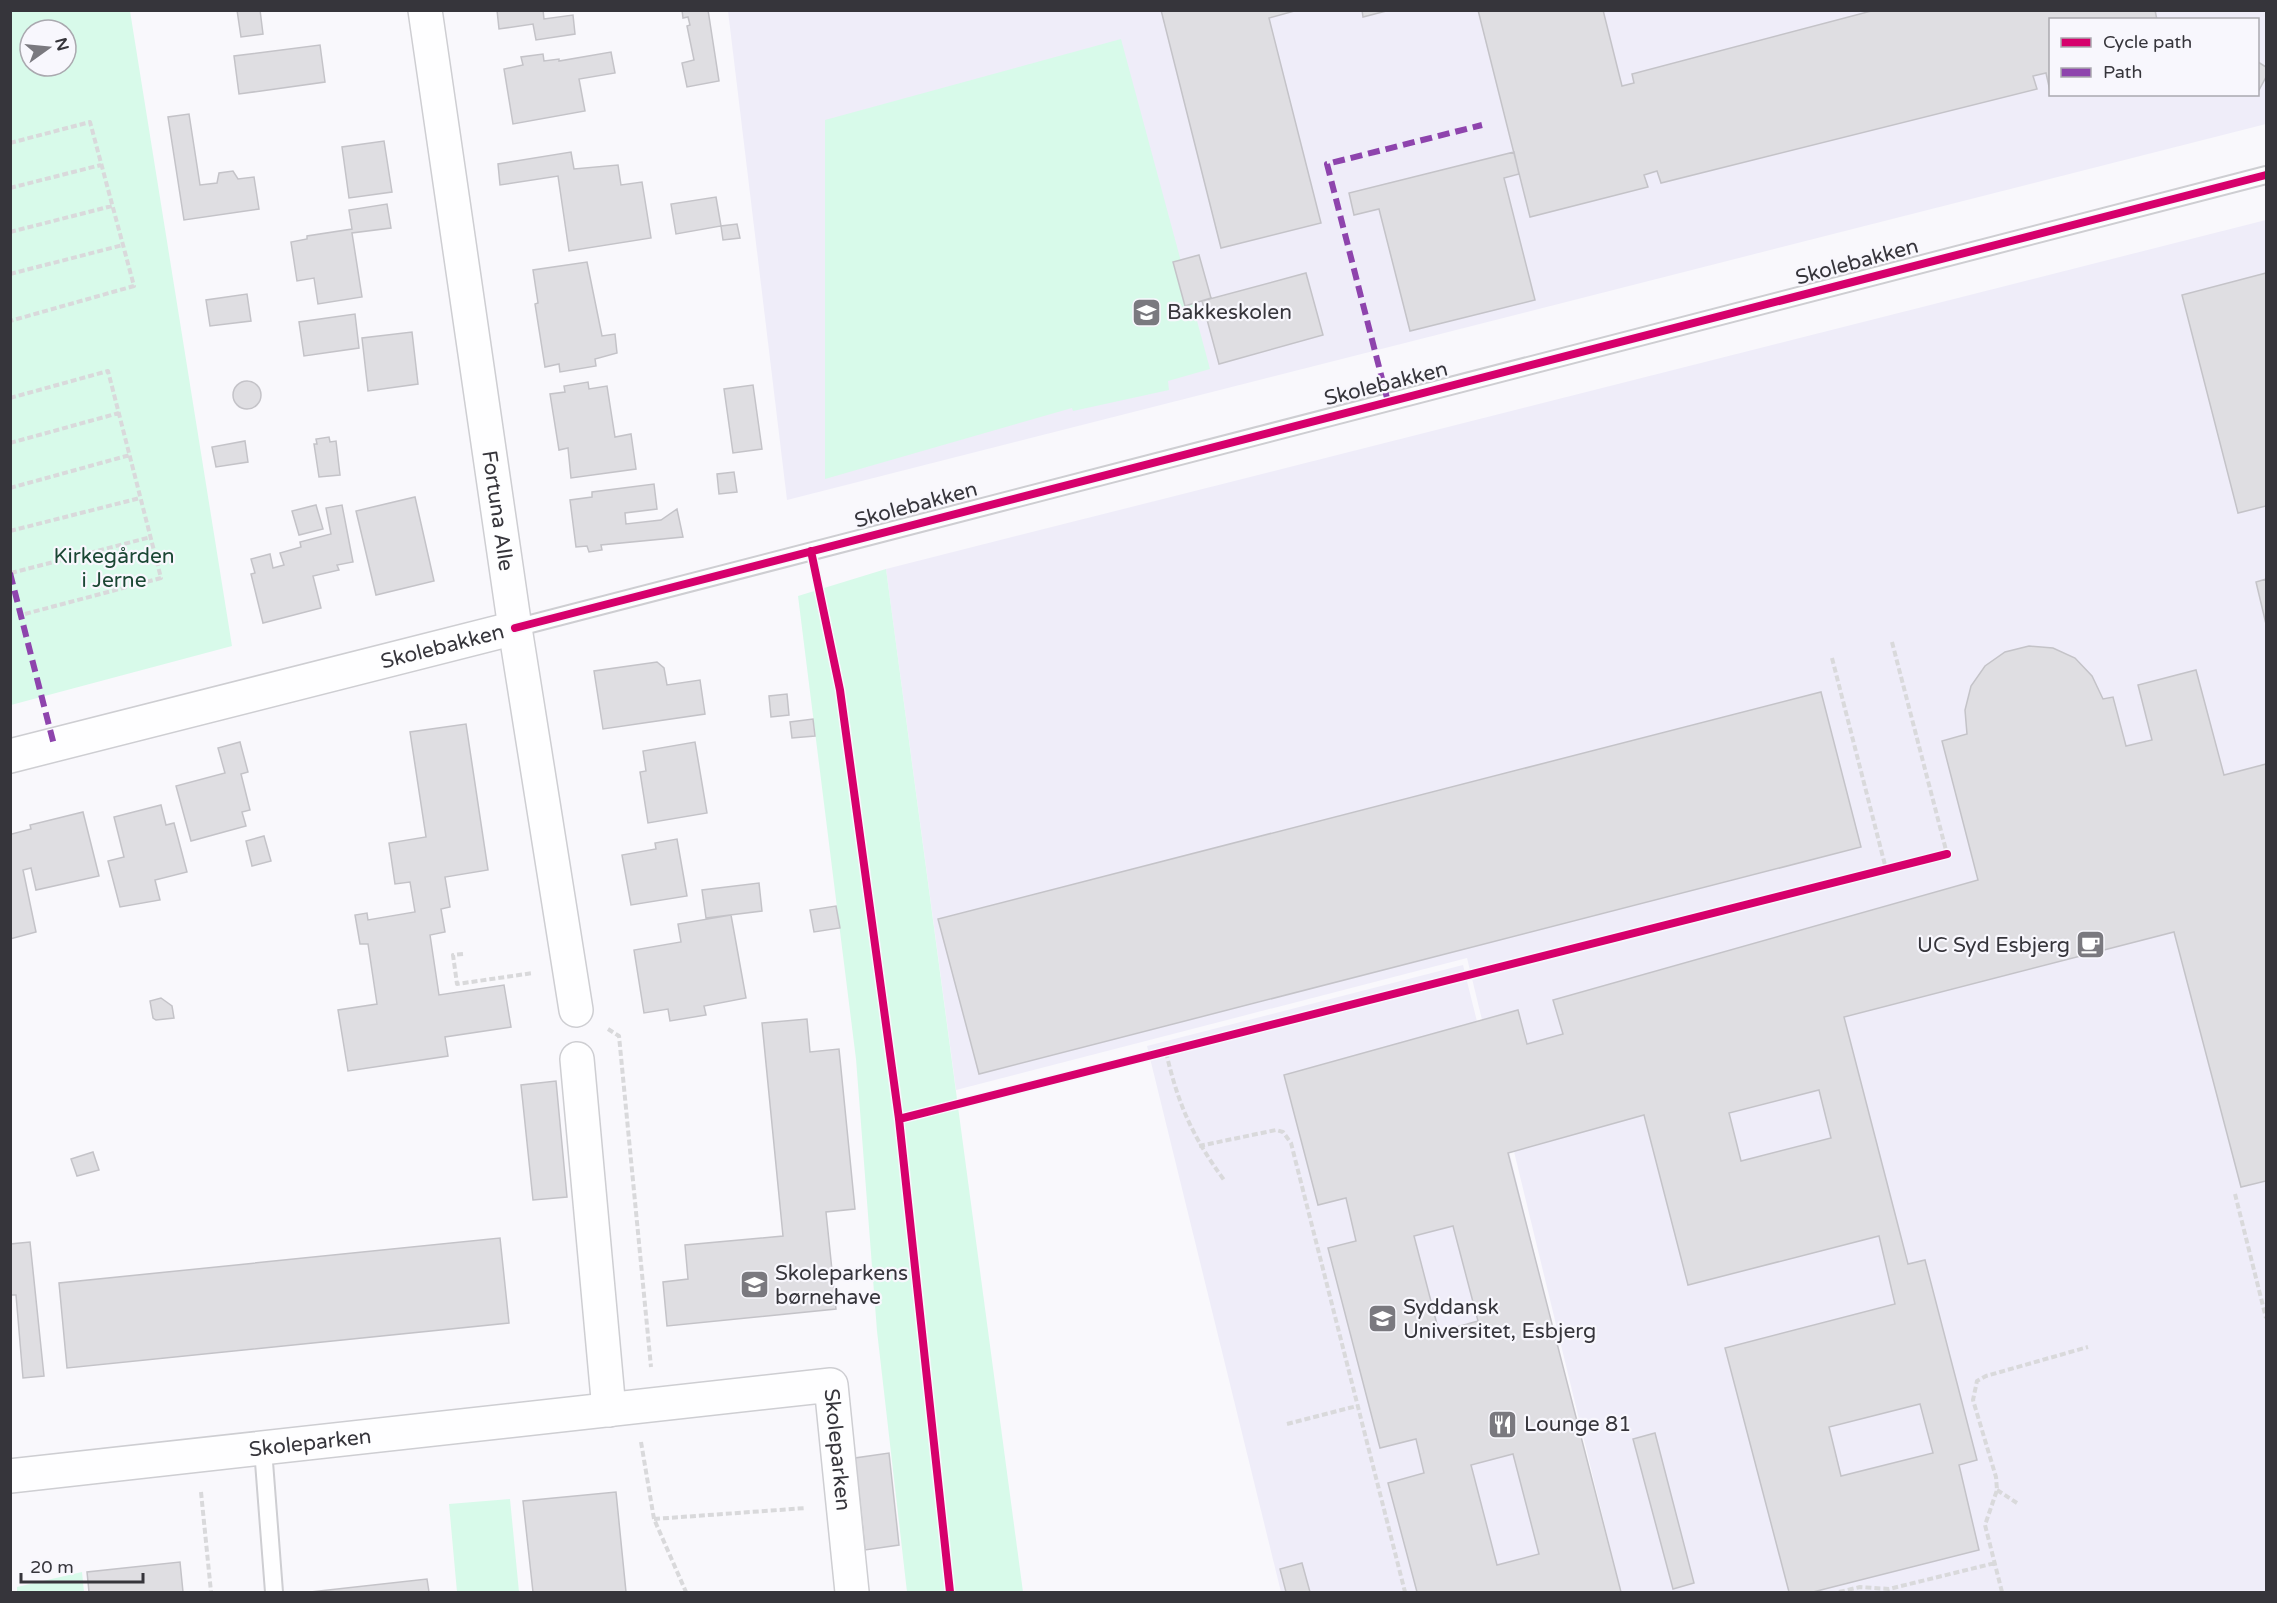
<svg xmlns="http://www.w3.org/2000/svg" width="2277" height="1603" font-family="'Varela Round',sans-serif">
<rect width="100%" height="100%" fill="#f9f8fc"/>
<!-- built -->
<path fill="#efedf9" fill-rule="evenodd" d="M728,11H2266V124L787,500ZM2050,20H2258V94H2050Z
M2266,220V1592H1621L1467,958L956,1090L886,569Z
M1463,965L1618,1592H1281L1147,1046Z"/>
<!-- green -->
<path fill="#d8faea" fill-rule="evenodd" d="M11,10L130,11L232,646L11,705ZM30,30H66V66H30Z
M1121,39L1210,369L1168,381L1169,390L1073,411L1072,408L825,479V120Z
M886,569L1023,1592H907L877,1331L856,1059L798,596Z
M510,1499L519,1592H457L449,1504Z
M82,1572L84,1592H17V1587Z"/>
<!-- building -->
<path fill="#dfdee2" stroke="#c4c3c8" stroke-width="1.5" fill-rule="evenodd" d="M237,10H260L263,34L241,37Z
M497,10H543L544,19L573,15L575,34L536,40L533,24L499,29Z
M682,10H708L719,81L687,87L682,63L694,60L687,26L690,25L688,17L683,18Z
M1161,10H1298L1269,18L1321,223L1221,248Z
M1362,10H1390L1363,17Z
M1478,10H1603L1622,86L1634,83L1632,74L1875,10H2155L2157,20H2050V91L2046,73L2033,76L2037,89L1661,183L1657,171L1644,175L1648,187L1530,217Z
M320,45L325,82L239,94L234,56Z
M611,52L615,73L579,79L585,111L513,124L504,69L523,65L521,57L543,54L544,61L559,59V61Z
M2258,62L2266,67V77L2258,92Z
M189,114L200,185L217,183L219,173L233,171L238,179L254,177L259,209L184,220L168,117Z
M384,141L392,192L349,198L342,147Z
M571,152L574,169L618,165L621,185L642,182L651,238L569,251L558,176L500,185L498,164Z
M1514,152L1519,174L1504,178L1535,300L1410,331L1379,209L1354,215L1349,193Z
M716,197L721,226L676,234L671,204Z
M387,204L391,228L352,233L362,297L318,304L314,278L297,281L291,242L307,239V236L352,229L349,210Z
M737,224L740,238L723,240L721,226Z
M1199,255L1211,298L1185,306L1173,262Z
M587,262L602,336L615,334L617,353L595,359L596,366L560,372L559,364L545,367L535,304L538,303L533,270Z
M1306,273L1323,335L1219,364L1202,301Z
M2266,273V506L2238,513L2182,295Z
M247,294L251,321L210,326L206,300Z
M355,314L359,348L304,356L299,322Z
M412,332L418,384L368,391L362,338Z
M233 395a14 14 0 1 1 28 0a14 14 0 1 1-28 0Z
M588,382L589,389L607,386L615,437L631,434L636,469L571,478L568,448L559,450L550,394L565,392L564,386Z
M753,385L762,449L733,453L724,389Z
M329,437L330,442L336,441L340,475L319,477L314,444H317L316,439Z
M245,441L248,462L216,467L212,447Z
M734,472L737,492L719,494L717,474Z
M654,484L657,509L625,513L626,524L661,520L677,509L683,537L601,545L602,550L589,552L587,546L576,547L570,500L592,497V492Z
M415,497L434,581L376,595L356,511Z
M316,505L323,529L299,535L292,511Z
M342,505L353,562L337,565L339,570L313,576L321,608L263,623L251,574L255,573L251,559L270,554L273,568L284,565L280,553L301,547L300,542L331,534L326,508Z
M2266,579V624L2256,582Z
M2029,646L2053,648L2075,658L2092,676L2103,699L2113,697L2126,746L2152,740L2138,685L2196,670L2224,775L2266,764V1181L2241,1187L2174,932L1844,1017L1908,1264L1925,1260L1977,1460L1959,1465L1979,1550L1813,1592H1789L1725,1348L1895,1304L1879,1236L1688,1285L1644,1115L1508,1153L1621,1592H1417L1388,1483L1424,1473L1416,1439L1380,1448L1328,1248L1356,1241L1346,1198L1318,1205L1284,1075L1518,1010L1527,1044L1563,1034L1553,1000L1978,880L1942,741L1967,734L1965,710L1971,686L1985,666L2005,652ZM1819,1090L1831,1138L1741,1161L1729,1113ZM1453,1226L1478,1321L1439,1332L1414,1236ZM1920,1404L1933,1453L1841,1476L1829,1427ZM1513,1454L1539,1554L1497,1565L1471,1465Z
M657,662L664,668L667,685L700,680L705,714L603,729L594,671Z
M1821,692L1861,847L979,1074L938,919Z
M787,694L789,715L771,717L769,696Z
M813,719L815,736L792,738L790,722Z
M466,724L488,870L445,877L450,907L441,909L445,932L430,935L439,995L504,985L511,1027L445,1037L448,1056L348,1071L338,1010L377,1004L368,944H360L355,915L367,913L368,920L415,912L410,882L395,884L389,843L426,837L410,732Z
M240,742L248,772L241,774L250,810L242,812L246,826L191,841L176,786L225,773L218,748Z
M695,742L707,813L648,823L640,772L646,771L643,751Z
M161,805L166,825L174,823L187,872L155,880L160,900L120,907L108,861L124,857L114,817Z
M83,812L99,876L36,890L31,868L23,870L36,932L10,939V832L12,834L31,829L30,825Z
M264,836L271,861L252,866L246,841Z
M677,839L687,896L631,905L622,855L656,849L655,843Z
M759,883L762,911L706,918L702,890Z
M836,906L840,928L814,932L810,910Z
M731,915L746,998L704,1006L706,1015L670,1021L668,1009L644,1013L634,950L681,942L678,924Z
M161,998L172,1006L174,1018L156,1020L153,1018L150,1001Z
M807,1019L810,1052L839,1049L855,1209L826,1212L836,1309L667,1326L663,1282L688,1279L685,1245L783,1236L762,1023Z
M556,1081L567,1197L533,1200L521,1085Z
M93,1152L99,1170L77,1176L71,1159Z
M500,1238L509,1323L67,1368L59,1283Z
M30,1242L44,1376L23,1378L16,1295H10V1244Z
M1655,1433L1694,1583L1673,1589L1633,1439Z
M889,1453L899,1545L865,1550L855,1458Z
M616,1492L626,1592H533L523,1501Z
M180,1562L183,1592H89L87,1572Z
M1302,1563L1310,1592H1286L1280,1569Z
M427,1579L429,1592H310Z"/>
<g fill="none" stroke-linecap="round" stroke-linejoin="round">
<defs>
<path id="lane" d="M515,628L2266,175
M263,1449L274,1592"/>
<g id="street">
<path id="s1" d="M425,10L515,628L576,1010"/>
<path d="M577,1059L609,1410"/>
<path id="s2" d="M10,1476L831,1385L852,1592"/>
</g>
<g id="secondary">
<path id="s3" d="M10,756L515,628"/>
</g>
</defs>
<!-- lane casing -->
<use href="#lane" stroke="#ceced2" stroke-width="20"/>
<!-- street casing -->
<use href="#street" stroke="#ceced2" stroke-width="36"/>
<!-- secondary casing -->
<use href="#secondary" stroke="#ceced2" stroke-width="36"/>
<!-- path -->
<path stroke="#d9d9db" stroke-width="4" stroke-dasharray="6 3" stroke-linecap="butt" d="M10,143L90,122L134,286L10,321
M10,188L101,165
M10,232L112,206
M10,274L123,245
M10,398L108,371L161,578L21,615
M10,443L119,413
M10,488L130,455
M10,531L140,498
M11,573L151,537
M1892,642L1947,854
M1832,658L1886,869
M463,954L453,955L457,984L533,973
M608,1029L619,1036L651,1367
M1166,1052C1178,1104 1192,1136 1224,1180
M1199,1146L1276,1130L1283,1132L1291,1143L1405,1592
M2235,1194L2266,1318
M1287,1424L1357,1406
M641,1442L654,1519L686,1592
M1997,1490L2017,1503
M201,1492L211,1592
M654,1519L806,1508
M1839,1592L1860,1587L1889,1589L1995,1563
M2002,1592L1985,1525L1997,1490L1996,1477L1973,1400L1977,1381L1986,1376L2088,1347"/>
<!-- lane -->
<use href="#lane" stroke="#fefeff" stroke-width="16"/>
<!-- street -->
<use href="#street" stroke="#fefeff" stroke-width="33"/>
<!-- secondary -->
<use href="#secondary" stroke="#fefeff" stroke-width="33"/>
<!-- quiet -->
<path stroke="#8e44ad" stroke-width="6" stroke-dasharray="12 6" stroke-linecap="butt" d="M1388,402L1327,164L1482,125
M10,573L54,745"/>
<defs>
<path id="cycleway" d="M811,551L840,690L899,1119L950,1592
M515,628L2266,175
M899,1119L1947,854"/>
</defs>
<!-- cycleway casing -->
<use href="#cycleway" stroke="#f8f7fd" stroke-width="11"/>
<!-- cycleway -->
<use href="#cycleway" stroke="#d6006c" stroke-width="8"/>
</g>
<!-- icons -->
<defs>
<symbol id="school-square" viewBox="-11 -11 22 22"><rect x="-9" y="-9" width="18" height="18" rx="4" fill="#7a797f" stroke="#f8f7fd"/><path d="M0-5L7-2L0 1L-7-2ZM-4 1L0 2.5L4 1V4Q0 6-4 4Z" fill="#fff"/></symbol>
<symbol id="cafe-square" viewBox="-11 -11 22 22"><rect x="-9" y="-9" width="18" height="18" rx="4" fill="#7a797f" stroke="#f8f7fd"/><path d="M-5.5-4.5H6V0H3Q3 3.5 0 3.5H-2.5Q-5.5 3.5-5.5 0ZM3-3.2v2h1.7v-2ZM-6 4.5H4V6H-6Z" fill="#fff"/></symbol>
<symbol id="university-square" viewBox="-11 -11 22 22"><rect x="-9" y="-9" width="18" height="18" rx="4" fill="#7a797f" stroke="#f8f7fd"/><path d="M0-5L7-2L0 1L-7-2ZM-4 1L0 2.5L4 1V4Q0 6-4 4Z" fill="#fff"/></symbol>
<symbol id="restaurant-square" viewBox="-11 -11 22 22"><rect x="-9" y="-9" width="18" height="18" rx="4" fill="#7a797f" stroke="#f8f7fd"/><path d="M-5-6h1v4h1v-4h1v4h1v-4h1v5L-1.5 .5V6h-2V.5L-5-1ZM5-6V6H3V1.5H1.5Q1.5-4 5-6Z" fill="#fff"/></symbol>
</defs>
<g fill-rule="evenodd">
<use href="#school-square" x="1130" y="296" width="33" height="33"/>
<use href="#cafe-square" x="2074" y="928" width="33" height="33"/>
<use href="#school-square" x="738" y="1268" width="33" height="33"/>
<use href="#university-square" x="1366" y="1302" width="33" height="33"/>
<use href="#restaurant-square" x="1486" y="1408" width="33" height="33"/>
</g>
<g text-anchor="middle" dominant-baseline="central" stroke-width="4.5" stroke-linejoin="round" paint-order="stroke">
<!-- street labels -->
<g font-size="21" fill="#36353b" stroke="#f8f7fd">
<text transform="translate(1857 262) rotate(-15)">Skolebakken</text>
<text transform="translate(1386 384) rotate(-14)">Skolebakken</text>
<text transform="translate(916 505) rotate(-15)">Skolebakken</text>
<text stroke="none"><textPath href="#s1" startOffset="506">Fortuna Alle</textPath></text>
<text stroke="none"><textPath href="#s3" startOffset="446">Skolebakken</textPath></text>
<text stroke="none"><textPath href="#s2" startOffset="302">Skoleparken</textPath></text>
<text stroke="none"><textPath href="#s2" startOffset="891">Skoleparken</textPath></text>
</g>
<!-- poi labels -->
<g font-size="21" fill="#36353b" stroke="#f8f7fd" text-anchor="start">
<text x="1167" y="312">Bakkeskolen</text>
<text x="2070" y="945" text-anchor="end">UC Syd Esbjerg</text>
<text x="775" y="1273">Skoleparkens<tspan x="775" dy="24">børnehave</tspan></text>
<text x="1403" y="1307">Syddansk<tspan x="1403" dy="24">Universitet, Esbjerg</tspan></text>
<text x="1524" y="1424">Lounge 81</text>
</g>
<!-- park labels -->
<g font-size="21" fill="#1b4734" stroke="#f8f7fd">
<text x="114" y="556">Kirkegården<tspan x="114" dy="24">i Jerne</tspan></text>
</g>
</g>
<!-- border -->
<rect width="2277" height="1603" fill="none" stroke="#36353b" stroke-width="24"/>
<!-- legend -->
<rect x="2049" y="18" width="210" height="78" fill="#f8f7fd" stroke="#aaa9af" stroke-width="1.5"/>
<rect x="2061" y="38" width="30" height="9" fill="#d6006c" stroke="#aaa9af" stroke-width="1.5"/>
<text x="2103" y="48" font-size="18" fill="#36353b">Cycle path</text>
<rect x="2061" y="68" width="30" height="9" fill="#8e44ad" stroke="#aaa9af" stroke-width="1.5"/>
<text x="2103" y="78" font-size="18" fill="#36353b">Path</text>
<!-- north arrow -->
<g transform="translate(48 48) rotate(75)"><circle r="28" fill="#f8f7fd" stroke="#aaa9af" stroke-width="1.5"/>
<path d="M0-4.5L10 22L0 15L-10 22Z" fill="#7a797f"/>
<text y="-9" font-size="16" font-weight="bold" text-anchor="middle" fill="#36353b">N</text>
</g>
<!-- scale -->
<path d="M21 1573v9h122v-9" fill="none" stroke="#36353b" stroke-width="3"/>
<text x="30" y="1573" font-size="18" fill="#36353b" stroke="#f8f7fd" stroke-width="4.5" paint-order="stroke">20 m</text>
</svg>
